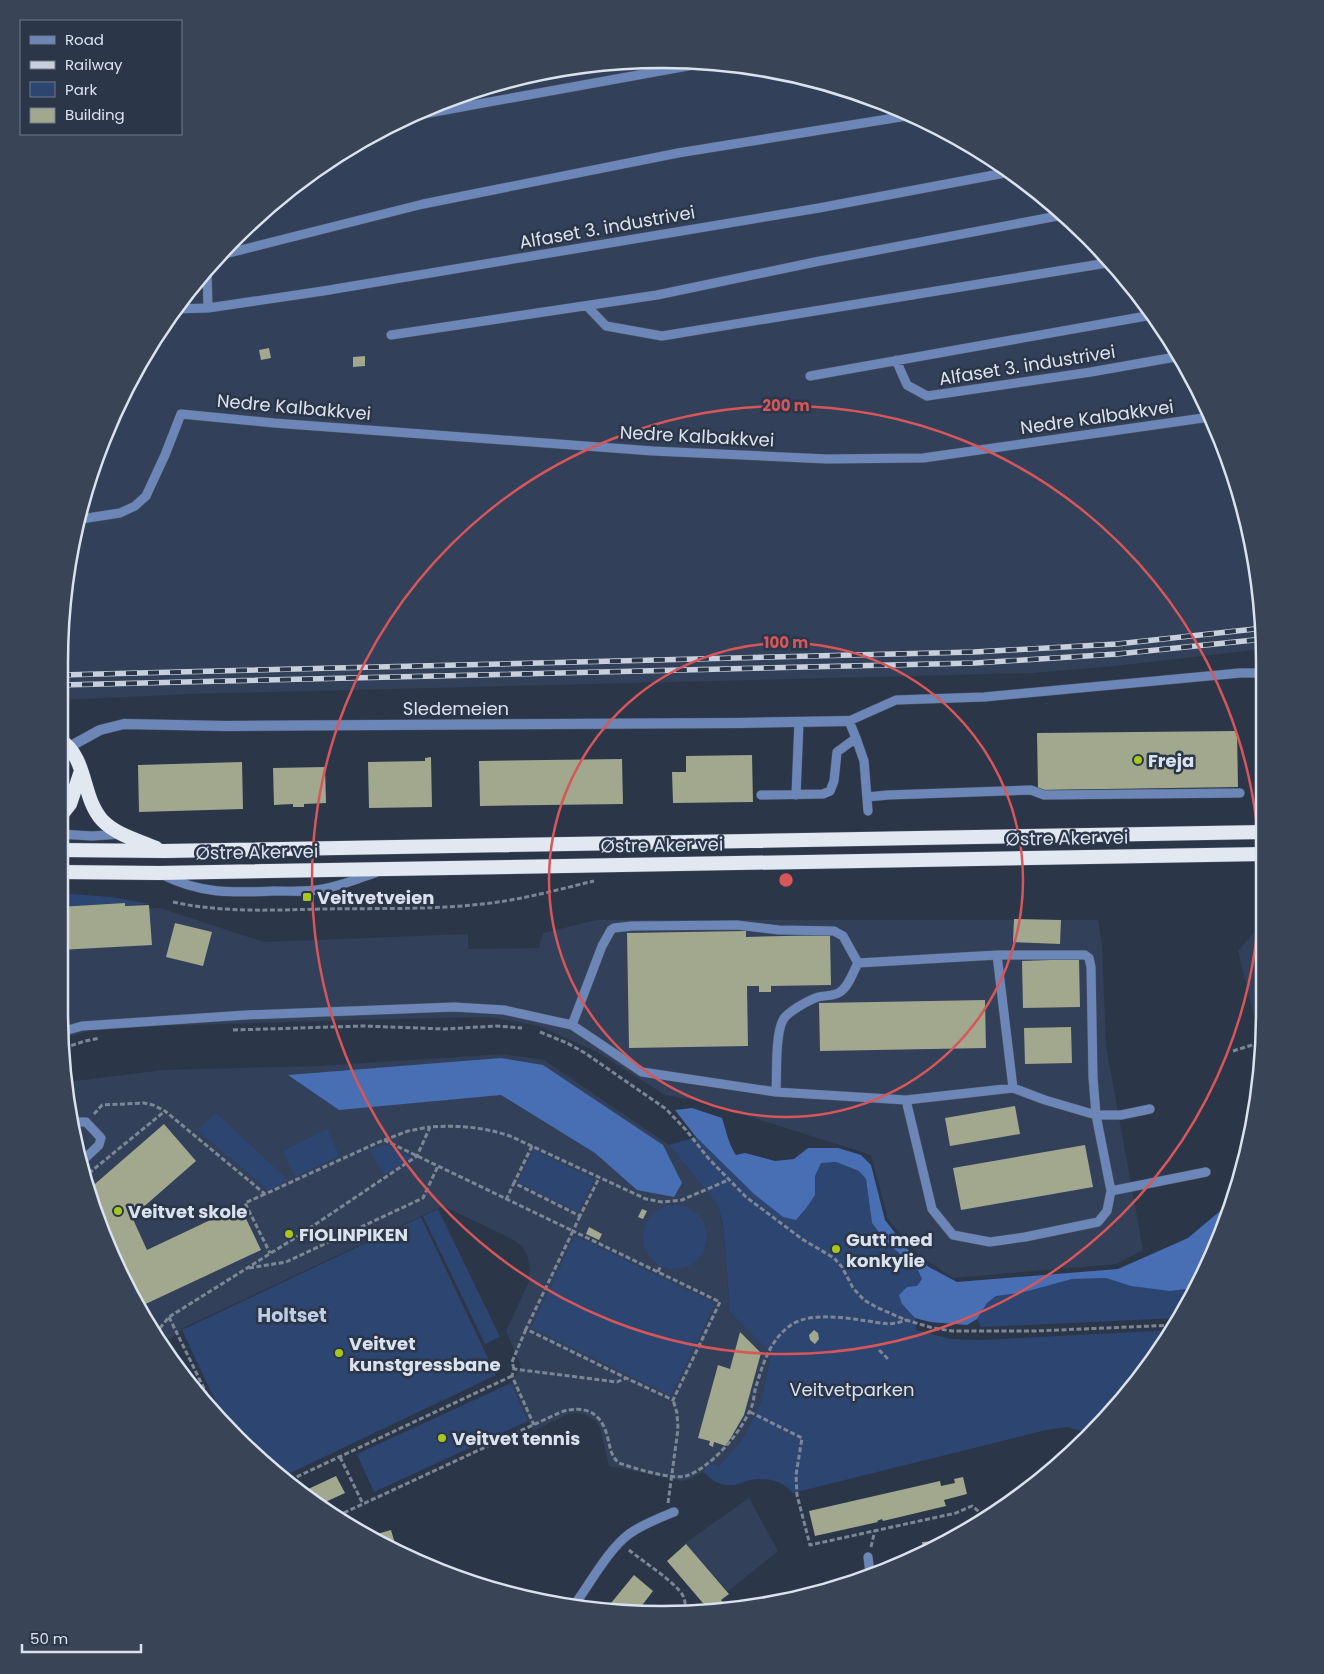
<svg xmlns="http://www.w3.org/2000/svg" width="1324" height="1674" font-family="Poppins,sans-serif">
<rect width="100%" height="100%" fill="#2b3649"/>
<!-- built -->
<path fill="#324059" d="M701,60L818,79L929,121L1029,183L1115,264L1184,360L1233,468L1264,622V649L1115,666L1033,673L190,694L60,700V623L91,468L139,361L184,295L264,209L360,140L468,91L583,64Z
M160,908L264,942L468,934V949L539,948L543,933L597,920H1098L1102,945L1106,1046L1143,1250L1116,1264L953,1278L920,1256L888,1219L871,1155L700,1101L665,1095L597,1052L539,1026L489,1017L387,1019L127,1027L85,1032L62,1039L59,1012V912Z
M1265,920V1012L1262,1049L1238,951Z
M503,1054L544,1060L669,1145L718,1204L723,1228L730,1312L771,1352L761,1403L741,1441L719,1466L709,1465L703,1472L691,1479L682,1481L609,1466L600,1428L596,1421L583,1414L574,1413L566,1415L533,1431L511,1383L521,1366L506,1331L528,1284L530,1269L527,1255L522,1246L512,1239L443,1206L187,1326L163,1344L140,1314L79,1168L68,1083L75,1081L163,1070L319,1066Z
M749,1498L778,1551L728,1591L684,1544Z"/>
<!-- green -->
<path fill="#2d4571" d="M59,893L111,897L150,904L59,909Z
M216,1113L288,1180L268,1190L197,1130Z
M327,1129L340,1156L295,1177L283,1151Z
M696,1137L754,1194L783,1217L813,1178L821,1163L836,1162L859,1171L866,1179L872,1223L887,1243L917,1268L923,1279L902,1304L915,1318L916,1330L951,1339L982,1340L1173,1330L1163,1347L1089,1433L1067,1427L1046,1430L793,1493C783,1480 762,1476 746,1481C739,1484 735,1486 727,1485C717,1485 710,1478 703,1472L709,1464L719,1466L741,1441L761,1403L771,1353L730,1312L723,1225L718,1205L669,1145Z
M384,1144L411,1157L384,1175L370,1151Z
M534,1150L594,1179L578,1212L518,1182Z
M643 1237a32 32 0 1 1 64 0a32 32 0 1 1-64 0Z
M438,1209L500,1337L485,1344L423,1216Z
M421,1217L496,1375L284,1476L236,1439L229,1430L182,1330Z
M575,1236L715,1303L671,1396L531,1328Z
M1106,1278C1139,1288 1161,1292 1195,1288L1179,1318L981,1327L977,1319L987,1303L996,1296L1021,1293L1072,1279Z
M511,1383L528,1421L374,1492L357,1454Z"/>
<!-- forest -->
<path fill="#486eb4" d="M501,1058L543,1065L663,1145L682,1183L674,1197L637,1190L595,1153L501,1095L339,1110L288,1075Z
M692,1108L722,1118C726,1131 729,1145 736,1155L745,1153L775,1161L794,1159L808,1148H838L861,1155L871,1165L885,1220L913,1256L929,1267L957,1282L1118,1269L1188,1238L1232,1201L1219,1243L1195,1288L1170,1291L1131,1286L1106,1278L1072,1279L1021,1293L996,1296L987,1303L977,1319L967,1325L930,1322L915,1318L902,1304L899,1295L907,1287L917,1286L922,1279L917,1268L887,1243L872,1223L866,1179L859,1171L836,1162L821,1163L815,1176V1195L807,1207L796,1220L783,1217L754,1194L696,1137L675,1110Z"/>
<!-- building -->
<path fill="#a1a88e" d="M269,348L271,358L261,360L259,350Z
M365,356V366L353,367V357Z
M1257,725H1264L1265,791H1257Z
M1237,731L1238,787L1038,790L1037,733Z
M752,755L753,802L673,803L672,772H686V756Z
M431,757L432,807L369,808L368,762L425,761V758Z
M622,759L623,804L480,806L479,761Z
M242,762L243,809L139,812L138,765Z
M325,767L326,803L304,804V807H293V804L274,805L273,768Z
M125,903V906L149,905L152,945L59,950V907Z
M1014,919L1061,920L1060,944L1013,942Z
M175,923L212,932L203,966L166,957Z
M746,931V937L830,935L831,985L771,986V992H759V986H747L748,1046L629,1048L627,933Z
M1079,959L1080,1007L1023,1008L1022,961Z
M985,1000L986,1048L820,1051L819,1003Z
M1071,1027L1072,1063L1025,1064L1024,1028Z
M1015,1106L1020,1134L950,1146L945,1118Z
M164,1124L196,1161L132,1217L147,1250L240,1206L261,1250L137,1308L88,1190Z
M1085,1145L1093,1187L961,1210L953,1168Z
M642,1209L647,1211L643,1219L638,1217Z
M589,1227L602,1234L599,1240L586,1234Z
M814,1330L818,1333L819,1339L815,1344L810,1340L809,1335Z
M740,1332L761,1353L744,1415L726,1446L714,1442L713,1447L709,1445L710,1441L698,1438L718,1365L730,1369Z
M336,1476L345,1493L321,1504L304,1491Z
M963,1477L967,1494L944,1500L946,1506L883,1521L882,1519L877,1521L878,1522L815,1536L809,1511L940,1481L941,1486L955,1483L954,1479Z
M391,1530L397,1550L366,1537Z
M950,1540L923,1551L922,1542Z
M686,1544L729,1594L721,1600L727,1607L708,1609L667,1561Z
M634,1575L653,1591L637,1612L607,1608Z"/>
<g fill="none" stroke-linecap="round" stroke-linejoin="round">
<defs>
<path id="service" d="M412,116L710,62
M221,255L423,204L678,153L913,115
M587,306L606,326L662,336L1113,262
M208,308L207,270L208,268
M174,309L208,308L323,291L819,208L1010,172
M391,335L657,295L820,261L1063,215
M896,360L907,385L927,396L1091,372L1181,356
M810,376L1152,315
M81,519L120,513L135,506L146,496L165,455L181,414L274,423L653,451L827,459L923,458L1210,417
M761,795L823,794L830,791L834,781L837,752L856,738
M796,795L799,722
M867,797L888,795L1031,790L1044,795L1240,793
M868,811L864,761L856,738L849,721L896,700L984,697L1240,673H1264
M59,834L92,836L121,834
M161,874C200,894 231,893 274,891C288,891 302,892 316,890C336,888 356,879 375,873
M997,955L1013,1088
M572,1025L602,946L611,930L614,928L632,926L737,925L779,930L834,931L843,936L858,963
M61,1032L82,1026L246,1015L454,1007L504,1010L572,1025L642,1072L776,1092L906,1100L1013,1088L1045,1100L1096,1115H1121L1150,1109
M776,1092C777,1075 775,1034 783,1020C787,1012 809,1000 818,997C825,995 832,997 840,992C849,986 853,972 858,963L997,955H1085L1089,958L1091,967L1093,1077L1096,1115L1111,1191L1107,1211L1098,1222L1025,1237L990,1242L953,1235L932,1209L906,1100
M74,1124L76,1122H86L101,1138L99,1145L79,1164
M1111,1191L1206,1172
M868,1557L870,1573
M575,1604C591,1582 608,1550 629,1534C643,1524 659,1518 674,1512"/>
<path id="minor" d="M69,747L100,730L124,724L226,726L739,723L849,721"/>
<path id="trunk" d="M60,740C88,758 81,796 102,820C116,835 138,840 156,848
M59,818L70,804L81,771
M59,850L164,851L1265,832
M59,872L159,873L1265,854"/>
</defs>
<!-- service casing -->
<use href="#service" stroke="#475263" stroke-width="10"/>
<!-- minor casing -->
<use href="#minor" stroke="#475263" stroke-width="11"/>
<!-- trunk casing -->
<use href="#trunk" stroke="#475263" stroke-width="15"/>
<!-- path -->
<path stroke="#7c8695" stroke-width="3" stroke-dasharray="5 2.5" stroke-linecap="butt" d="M173,902C222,913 273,910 324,909C376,908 430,910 483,904C520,900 557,890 594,881
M233,1030L364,1026L444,1029L497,1026L522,1028
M540,1032L567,1043L585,1053L666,1109L686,1130L709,1159L746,1197L802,1239L834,1258L842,1267L853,1288L864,1300L878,1308L906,1320L933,1328L952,1331H1036L1175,1325
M64,1048L85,1041L100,1038
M1233,1051L1262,1042
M94,1114L102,1105L144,1103L153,1105L165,1111L265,1194L379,1142L408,1131L429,1127
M384,1140L573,1231L526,1329L626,1378L617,1382L514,1369L512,1376L534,1425
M532,1146L514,1183L580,1216L599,1178
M83,1178L165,1111
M265,1194L245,1203L270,1253
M506,1200L514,1183
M580,1216L573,1231L720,1302L673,1400L626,1378
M249,1268L286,1262L423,1198L438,1166
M658,1272L661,1265
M169,1317L216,1413
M155,1334L169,1317L295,1238L417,1156L430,1127C458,1125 483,1127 510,1136L646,1199L662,1202L682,1200L728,1180
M879,1350L888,1359
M514,1369L512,1362L526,1329
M750,1412L802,1438L796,1475L797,1495L810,1545L956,1513L972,1506L987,1518
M340,1457L363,1504
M290,1480L512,1376
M668,1503L678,1429L677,1413L673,1400
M337,1516L561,1412C584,1405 600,1411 607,1435C610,1445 610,1456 619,1463C633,1468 672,1480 686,1476C710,1468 739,1435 749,1412C753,1406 754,1397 755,1390C762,1367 769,1340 791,1325C814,1309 862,1321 888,1324L897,1323L906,1320
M985,1517L999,1509
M871,1547L875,1530
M629,1550C642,1561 677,1583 683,1596C686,1601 685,1607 685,1612"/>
<!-- service -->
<use href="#service" stroke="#6c87b7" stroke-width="9"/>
<!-- minor -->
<use href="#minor" stroke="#6c87b7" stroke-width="10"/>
<!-- trunk -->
<use href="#trunk" stroke="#e2e8f2" stroke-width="14"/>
<defs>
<path id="rail" d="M60,675L974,652L1117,644L1264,628
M60,685L975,663L1117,654L1264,639"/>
</defs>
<!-- rail casing -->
<use href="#rail" stroke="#c7d0dc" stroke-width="5.5"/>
<!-- rail -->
<use href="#rail" stroke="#2b3649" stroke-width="4" stroke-dasharray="11" stroke-linecap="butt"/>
</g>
<!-- distance rings -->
<g fill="none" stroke="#d7565a" stroke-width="2.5">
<circle cx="786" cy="880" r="237"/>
<circle cx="786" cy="880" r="474"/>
</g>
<!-- markers -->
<g fill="#a8c71c" stroke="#2b3649" stroke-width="2">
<circle cx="1138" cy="760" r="5"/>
<rect x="302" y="892" width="10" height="10" rx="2.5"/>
<circle cx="118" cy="1211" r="5"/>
<circle cx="289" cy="1234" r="5"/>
<circle cx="836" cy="1249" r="5"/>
<circle cx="339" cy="1353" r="5"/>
<circle cx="442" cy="1438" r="5"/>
</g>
<g text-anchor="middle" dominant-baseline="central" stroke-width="5" stroke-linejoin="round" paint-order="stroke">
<!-- street labels -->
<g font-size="18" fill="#dae2ee" stroke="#2b3649">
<text transform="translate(607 227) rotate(-10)">Alfaset 3. industrivei</text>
<text transform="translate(1027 365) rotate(-9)">Alfaset 3. industrivei</text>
<text transform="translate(294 407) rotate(5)">Nedre Kalbakkvei</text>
<text transform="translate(1097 417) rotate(-8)">Nedre Kalbakkvei</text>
<text transform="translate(697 436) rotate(3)">Nedre Kalbakkvei</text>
<text x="456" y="708">Sledemeien</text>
<text transform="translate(1067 838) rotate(-1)">Østre Aker vei</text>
<text transform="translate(662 845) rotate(-1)">Østre Aker vei</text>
<text transform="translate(257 852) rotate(-1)">Østre Aker vei</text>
</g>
<!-- poi labels -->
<g font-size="18" font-weight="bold" fill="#dae2ee" stroke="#2b3649" text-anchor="start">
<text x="1148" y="760">Freja</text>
<text x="317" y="897">Veitvetveien</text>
<text x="128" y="1211">Veitvet skole</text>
<text x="299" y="1234">FIOLINPIKEN</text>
<text x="846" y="1239">Gutt med<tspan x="846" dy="21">konkylie</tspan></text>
<text x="349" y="1343">Veitvet<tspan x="349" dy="21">kunstgressbane</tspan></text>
<text x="452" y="1438">Veitvet tennis</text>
</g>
<!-- park labels -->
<g font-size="18" fill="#d6e1f5" stroke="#2b3649">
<text x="852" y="1389">Veitvetparken</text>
</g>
<!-- neighbourhood labels -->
<g font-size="19" font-weight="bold" fill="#bfcde5" stroke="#2b3649">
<text x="292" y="1315">Holtset</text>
</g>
</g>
<!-- crop -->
<path d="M0 0H1324V1674H0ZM662 68H662A594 594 0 0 1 1256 662V1012A594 594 0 0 1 662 1606H662A594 594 0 0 1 68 1012V662A594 594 0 0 1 662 68Z" fill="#394456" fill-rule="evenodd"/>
<path fill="none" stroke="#dae2ee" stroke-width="2.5" d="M662 68H662A594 594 0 0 1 1256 662V1012A594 594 0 0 1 662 1606H662A594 594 0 0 1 68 1012V662A594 594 0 0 1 662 68Z"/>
<circle cx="786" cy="880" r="8" fill="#d7565a" stroke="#2b3649" stroke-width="2.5"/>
<g font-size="15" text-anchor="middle" font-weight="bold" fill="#d7565a" stroke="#2b3649" stroke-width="5" stroke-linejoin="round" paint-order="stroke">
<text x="786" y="411">200 m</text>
<text x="786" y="648">100 m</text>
</g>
<!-- legend -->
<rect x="20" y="20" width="162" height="115" fill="#2b3649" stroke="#717b8b"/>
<rect x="30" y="36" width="25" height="8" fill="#6c87b7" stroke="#717b8b"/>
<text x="65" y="45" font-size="15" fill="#dae2ee">Road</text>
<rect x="30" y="61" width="25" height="8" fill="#c7d0dc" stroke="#717b8b"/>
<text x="65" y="70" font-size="15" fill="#dae2ee">Railway</text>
<rect x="30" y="82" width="25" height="15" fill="#2d4571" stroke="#717b8b"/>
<text x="65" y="95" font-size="15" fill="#dae2ee">Park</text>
<rect x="30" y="108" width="25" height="15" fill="#a1a88e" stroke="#717b8b"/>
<text x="65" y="120" font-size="15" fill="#dae2ee">Building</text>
<!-- scale -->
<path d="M22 1644v8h119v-8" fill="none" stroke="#dae2ee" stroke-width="2.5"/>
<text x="30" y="1644" font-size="15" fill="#dae2ee" stroke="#2b3649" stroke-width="4" paint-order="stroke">50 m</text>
</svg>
